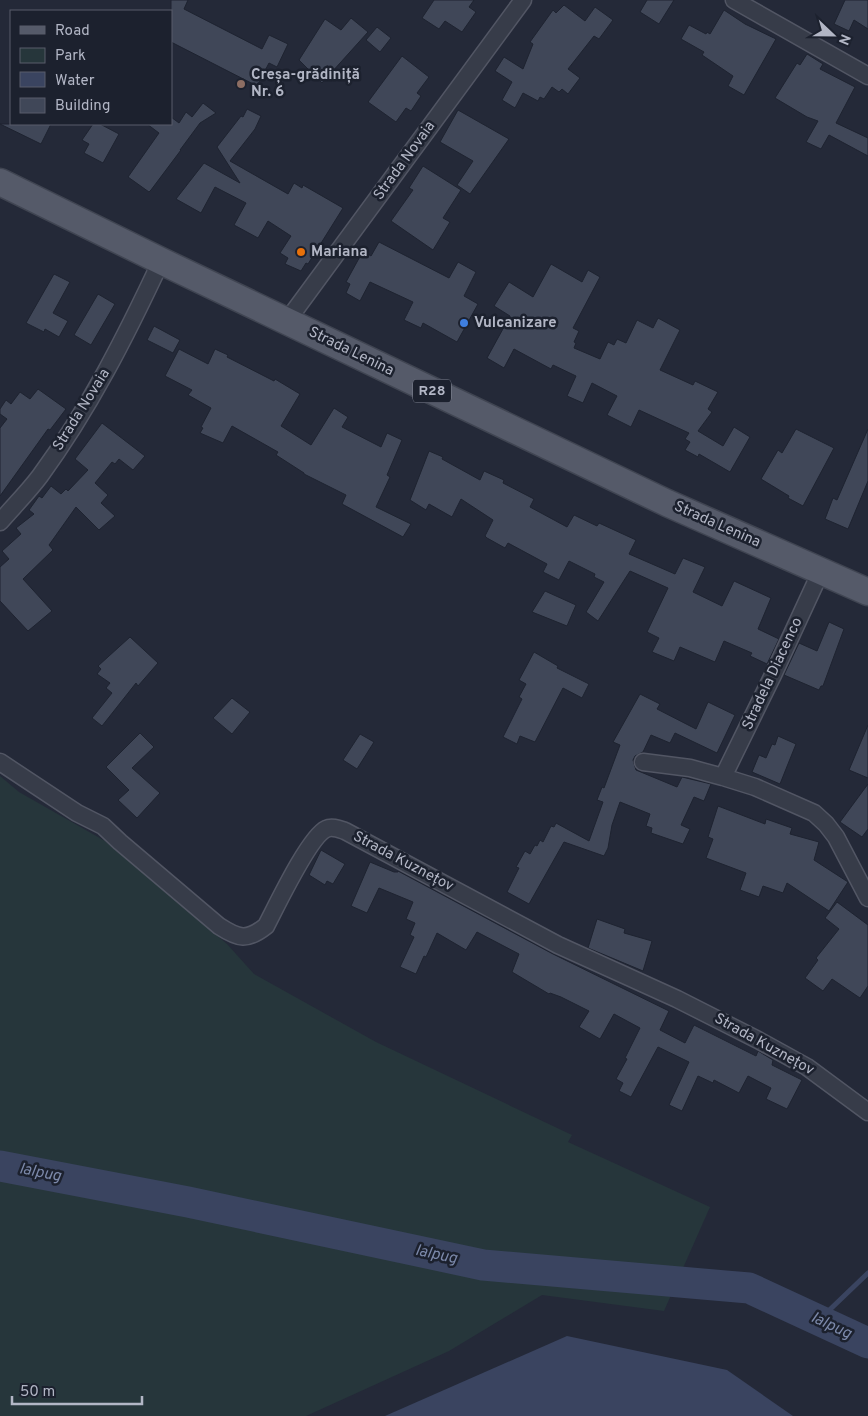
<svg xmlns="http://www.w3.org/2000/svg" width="868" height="1416" font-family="Overpass,sans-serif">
<rect width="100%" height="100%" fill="#242938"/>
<!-- green -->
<path fill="#26363b" d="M0,776L19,792L105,841L227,944L254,974L376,1042L572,1135L568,1142L710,1207L664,1311L542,1295L449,1351L306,1416H0Z"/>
<!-- water -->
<path fill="#3a4460" d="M567,1336L727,1370L793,1416H385Z"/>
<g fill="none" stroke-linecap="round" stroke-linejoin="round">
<!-- stream -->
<path stroke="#3a4460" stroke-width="5" d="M819,1320L868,1273"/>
<!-- river -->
<path stroke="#3a4460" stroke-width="31" d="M0,1166L188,1202L483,1265L749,1288L868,1343"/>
</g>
<!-- building -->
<path fill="#404758" stroke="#1e2330" d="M171,0H188L184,9L262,49L269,35L288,44L277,67L269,63L257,86L171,42Z
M434,0H474L469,7L476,12L462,32L445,21L439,29L422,18Z
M647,0H674L659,24L640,12Z
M845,0H868V29L854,20L849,31L834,24Z
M564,5L585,21L595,7L613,20L599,39L594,36L568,69L580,78L568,94L562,89L559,92L552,87L544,99L540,97L538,101L523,93L515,108L502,100L512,82L495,71L504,57L523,69L533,44L530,42L553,10L556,13Z
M724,10L745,24L776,39L744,95L728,86L733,76L702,55L704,52L681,39L689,25L706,34L707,32L710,34Z
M351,18L368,32L322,83L299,60L325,19L341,30Z
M377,27L391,38L380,52L366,40Z
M807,54L823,64L820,69L855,87L836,123L868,138V156L829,135L821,149L806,142L818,121L807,117L775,98L797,63L800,65Z
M402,56L429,77L417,93L421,96L411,111L406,108L396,122L368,102Z
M203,103L216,113L200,123L180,150H181L151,190L149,192L128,177L159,133L147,124H171V117L179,123L186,112L192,117Z
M247,109L261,116L255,129L230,161L288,194L294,183L302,188L303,185L343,208L308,264L306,263L301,271L285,264L288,258L280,253L291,236L268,221L258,238L234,225L246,203L215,187L201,213L176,199L204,163L240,183L217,147L241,116L243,117Z
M458,110L509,139L470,194L457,185L473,161L440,142Z
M0,124H51L41,144Z
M93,124H100L119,134L103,163L84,153L89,144L82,140Z
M423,166L461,190L443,218L450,222L433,250L391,221L413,190L409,188Z
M379,242L449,278L458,262L476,272L464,296L478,304L457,342L423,323L421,328L404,320L413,302L370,282L360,301L346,293L350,284L346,282L363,251L371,256Z
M551,264L582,282L588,270L600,277L573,328L579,331L574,342L576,343L574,348L600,359L608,342L614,345L617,339L626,343L637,320L653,328L658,318L680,330L660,370L693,385L695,381L718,392L708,409L712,412L698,431L723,446L734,427L750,437L730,472L699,454L698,457L685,450L690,442L685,439L689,433L639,410L631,427L607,415L617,396L592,383L583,403L567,396L576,376L553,365L551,369L514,349L504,368L487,358L510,316L494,306L509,282L533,297Z
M54,274L70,282L53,313L68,321L59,337L45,329L44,332L26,323Z
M98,294L115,304L91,345L74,335Z
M154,326L180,340L173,353L147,340Z
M179,349L208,364L215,349L228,355L227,357L274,381L275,379L300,394L281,426L311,445L334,408L348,417L342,427L381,447L387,433L402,440L387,475L390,477L376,507L411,524L403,537L342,504L346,495L304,474V473L276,455L278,452L232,426L223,443L200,433L203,428L201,427L211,408L188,395L192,390L165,376Z
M38,389L66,409L50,430L48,429L0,496V428L7,419L0,414V409L6,400L11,404L20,392L30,399Z
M102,423L145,456L133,470L119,459L115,464L112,462L95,483L108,495L101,503L115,516L99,530L76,507L49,545L53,550L23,579L52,611L28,631L0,601V567L9,559L2,551L21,534L16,528L34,514L29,510L39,496L42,498L51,486L61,494L66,489L68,491L88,470L75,459Z
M796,429L834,448L803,506L788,498L789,496L761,479L778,450L782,453Z
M868,429V481L848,529L825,519L833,498L837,500Z
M429,451L443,457L442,459L480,480L484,471L504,480L503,483L534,499L530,507L567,527L574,515L597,526L599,523L636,540L629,554L675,574L683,558L705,567L693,592L722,606L734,581L771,598L758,629L779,639L767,664L750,656L752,653L724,641L715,662L680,647L674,661L652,652L659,638L647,632L668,588L630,571L598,621L586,612L604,582L594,577L595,574L569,561L559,580L543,572L547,564L508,543L505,548L487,538L485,536L493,520L461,499L452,517L429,504L426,510L410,500Z
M545,591L576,605L567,626L532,612Z
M829,622L844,629L823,686H821L819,690L784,675L799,643L817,651Z
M130,637L158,663L138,686L136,683L102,726L92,718L112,693L106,688L110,683L97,674L101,669L98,666Z
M534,652L558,666L557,668L589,684L582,698L563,688L535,742L520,736L517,744L503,737L522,699L519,697L526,684L519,680Z
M640,694L660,704L657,709L696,729L708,702L735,715L717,753L675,733L670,743L651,735L643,752L635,756L633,760L636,770L677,787L682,777L711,784L704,801L694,797L681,825L690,829L683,844L651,833L652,828L646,826L650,814L620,802L612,825L608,848L604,856L564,842L529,904L507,892L519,868L516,867L525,851L530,854L535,845L537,846L540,840L543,842L551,826L554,827L556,823L589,841L603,802L597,800L602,787L604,788L620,745L613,742Z
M232,698L250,712L232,734L213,718Z
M868,725V778L849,770Z
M140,733L154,747L132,768L160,793L137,818L118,800L129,790L106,767Z
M360,734L374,742L357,769L343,760Z
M778,736L796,744L780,784L752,772L759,755L766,758L772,744L775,745Z
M868,784V829L862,837L840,822Z
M718,806L765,824L766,819L792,828L790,834L819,842L814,860L848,882L829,911L787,883L783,893L763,886L759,897L740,890L746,873L706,858L713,839L708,837Z
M321,850L345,864L333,884L327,881L325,885L309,875Z
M370,862L394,872H398V871L553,954L669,1011L660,1030L685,1043L694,1025L756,1056L758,1051L773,1060L772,1065L802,1080L787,1109L766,1099L771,1088L748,1076L739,1093L714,1080L713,1083L698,1076L682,1111L669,1105L689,1062L658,1047L631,1097L619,1091L623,1083L616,1079L627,1059L625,1058L640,1028L614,1014L600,1039L579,1027L589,1011L561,997L550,993L549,994L512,972L519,954L477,932L466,950L437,933L426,957L424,956L416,974L400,967L414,937L410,935L415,923L406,919L413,902L379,888L367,913L351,906Z
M837,902L868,925V986L860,998L832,979L823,991L805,978L818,960L816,958L839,929L825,918Z
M597,919L625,929L624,933L652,941L643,971L588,948Z"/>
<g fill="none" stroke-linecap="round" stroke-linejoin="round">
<defs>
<path id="street" d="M734,0L868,76
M287,321L523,0
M0,522C13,507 28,492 40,476C89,409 126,336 161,261
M0,762L77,813L103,826L120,842L219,926C239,939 247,941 266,926C276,907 309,837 326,829C332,826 339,829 345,831L558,945L677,999L758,1040L807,1067L868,1112
M643,762L690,768L723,777L755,787L814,813L826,824L836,837L868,898
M723,777L773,675L821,571"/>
<path id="primary" d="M0,182L161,261L667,503L868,592"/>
</defs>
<!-- street casing -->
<use href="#street" stroke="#525664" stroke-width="19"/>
<!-- primary casing -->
<use href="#primary" stroke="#404552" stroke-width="29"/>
<!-- street -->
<use href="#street" stroke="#373c49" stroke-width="16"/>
<!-- primary -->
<use href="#primary" stroke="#555a69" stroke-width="26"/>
</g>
<!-- markers -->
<circle fill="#8d6e63" stroke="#1c212e" stroke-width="2" cx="241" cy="84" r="5"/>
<circle fill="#e8710a" stroke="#1c212e" stroke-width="2" cx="301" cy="252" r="5"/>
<circle fill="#3f7fe0" stroke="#1c212e" stroke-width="2" cx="464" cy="323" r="5"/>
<g text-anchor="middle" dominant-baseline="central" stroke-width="5" stroke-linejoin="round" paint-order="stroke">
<!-- shield labels -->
<rect fill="#1c212e" stroke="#858998" stroke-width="1" x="413" y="379.5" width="38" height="23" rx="4"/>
<g font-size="14" font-weight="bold" fill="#b2b6c5">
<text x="432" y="391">R28</text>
</g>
<!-- poi labels -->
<g font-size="15" font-weight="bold" fill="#b2b6c5" stroke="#1c212e" text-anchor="start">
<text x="251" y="75">Creșa-grădiniță<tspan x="251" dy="17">Nr. 6</tspan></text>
<text x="311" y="252">Mariana</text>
<text x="474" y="323">Vulcanizare</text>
</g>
<!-- street labels -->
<g font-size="15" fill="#b2b6c5" stroke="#1c212e">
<text transform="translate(405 161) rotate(-54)">Strada Novaia</text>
<text transform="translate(351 352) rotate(26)">Strada Lenina</text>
<text transform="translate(82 410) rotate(-58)">Strada Novaia</text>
<text transform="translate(717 525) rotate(24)">Strada Lenina</text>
<text transform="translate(773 674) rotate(-65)">Stradela Diacenco</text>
<text transform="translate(403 862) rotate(28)">Strada Kuznețov</text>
<text transform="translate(764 1045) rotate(29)">Strada Kuznețov</text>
</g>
<!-- water labels -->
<g font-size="16" font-style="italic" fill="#7c89aa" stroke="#1c212e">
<text transform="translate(40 1173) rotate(11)">Ialpug</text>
<text transform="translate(436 1255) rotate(12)">Ialpug</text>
<text transform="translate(831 1326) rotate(25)">Ialpug</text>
</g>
</g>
<!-- legend -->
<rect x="10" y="10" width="162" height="115" fill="#1c212e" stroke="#585d6a"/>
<rect x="20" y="26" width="25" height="8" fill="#555a69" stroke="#585d6a"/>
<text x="55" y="35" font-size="15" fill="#b2b6c5">Road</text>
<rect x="20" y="48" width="25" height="15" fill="#26363b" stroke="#585d6a"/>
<text x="55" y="60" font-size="15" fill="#b2b6c5">Park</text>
<rect x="20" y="72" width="25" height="15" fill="#3a4460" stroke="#585d6a"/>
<text x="55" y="85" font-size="15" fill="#b2b6c5">Water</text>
<rect x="20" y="98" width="25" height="15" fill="#404758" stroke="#585d6a"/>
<text x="55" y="110" font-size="15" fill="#b2b6c5">Building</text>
<!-- north arrow -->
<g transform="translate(833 35) rotate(112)" stroke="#1c212e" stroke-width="4" paint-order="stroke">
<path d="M0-4L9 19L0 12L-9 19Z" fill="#b2b6c5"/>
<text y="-8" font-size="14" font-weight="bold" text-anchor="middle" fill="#b2b6c5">N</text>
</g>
<!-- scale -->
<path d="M12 1396v8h130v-8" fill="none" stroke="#b2b6c5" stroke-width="2.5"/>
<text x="20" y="1396" font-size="15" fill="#b2b6c5" stroke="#1c212e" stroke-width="4" paint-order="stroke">50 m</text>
</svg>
